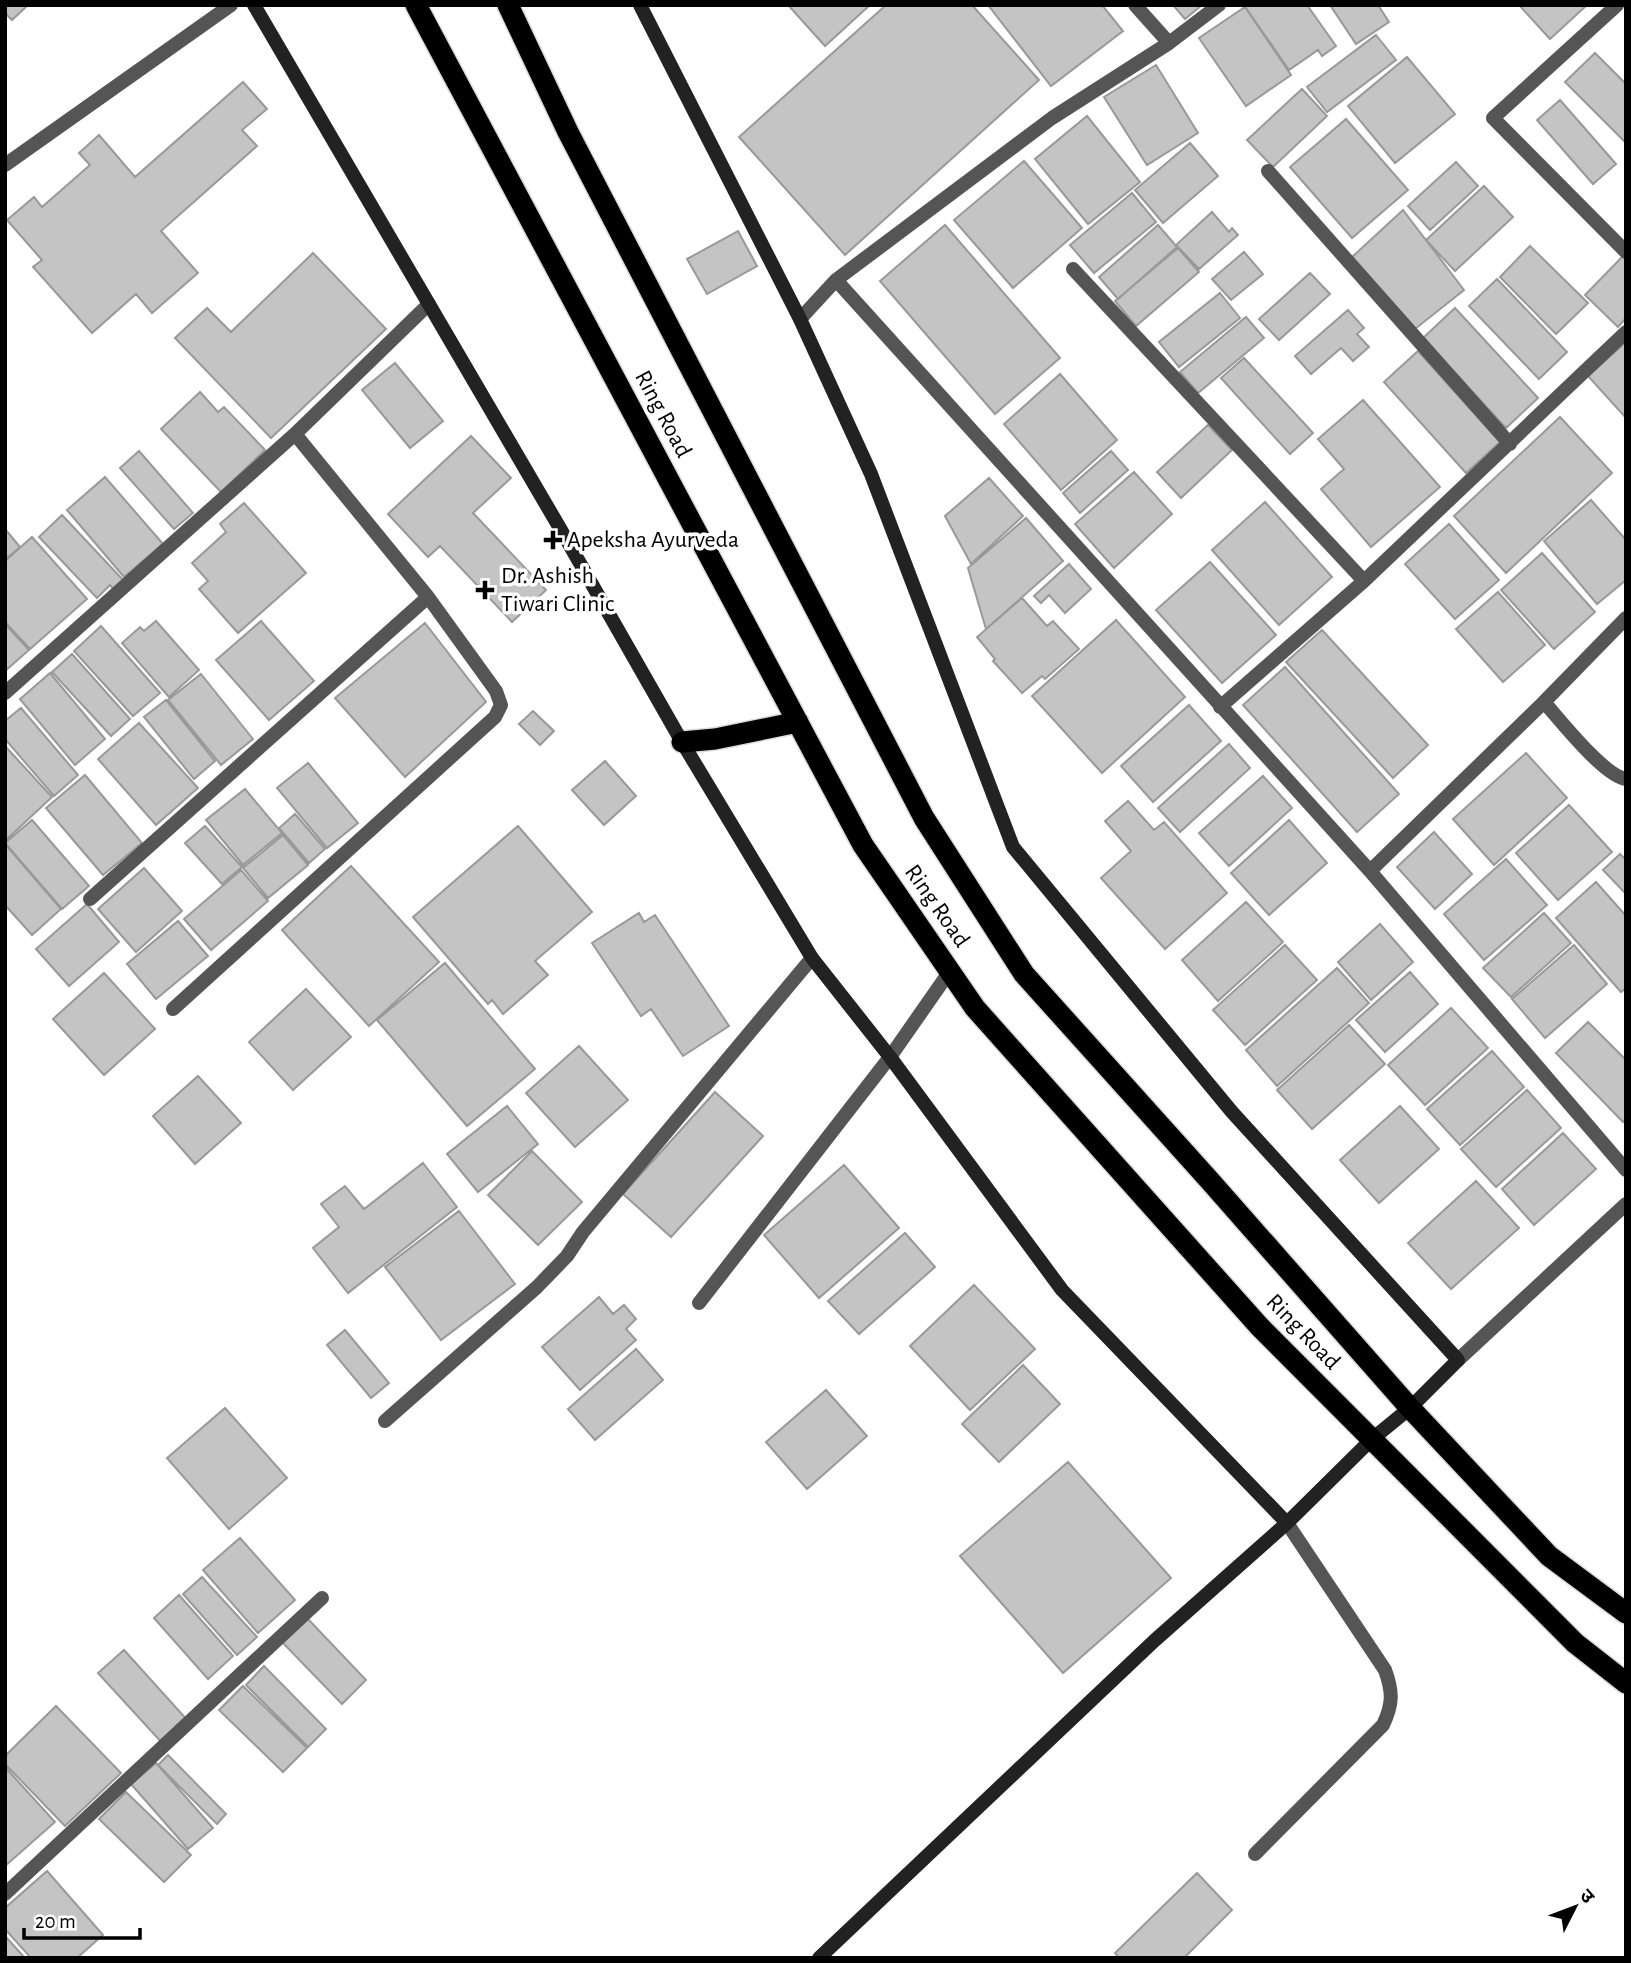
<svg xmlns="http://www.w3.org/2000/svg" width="1631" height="1963" font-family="'Alegreya Sans','Noto Sans Devanagari',sans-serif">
<rect width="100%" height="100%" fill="#fff"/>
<!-- building -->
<path fill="#c4c4c4" stroke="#999" stroke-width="2" d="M5,5H28L12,20L5,13Z
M788,5H870L825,46Z
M886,5H972L1039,80L845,255L739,137Z
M988,5H1102L1123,31L1051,86Z
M1173,5H1202L1185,19Z
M1244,5H1307L1336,46L1322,56L1318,50L1289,70Z
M1330,5H1378L1389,22L1356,44Z
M1519,5H1587L1550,39Z
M1245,7L1291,75L1246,106L1199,38Z
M1376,35L1396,60L1327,112L1307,87Z
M1595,53L1626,84V143L1565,82Z
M1407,57L1455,114L1395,163L1348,106Z
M1156,65L1198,133L1147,165L1104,97Z
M243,82L267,109L242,130L257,146L161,231L198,273L152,313L136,294L92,333L33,267L42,260L7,220L34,197L42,207L90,165L79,153L99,135L135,177Z
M1302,89L1327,116L1273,167L1247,140Z
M1560,100L1616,164L1593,184L1537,120Z
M1087,116L1140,182L1088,224L1035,159Z
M1346,119L1408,190L1352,238L1290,167Z
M1190,143L1218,176L1163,223L1135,190Z
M1024,161L1082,228L1013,288L954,220Z
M1456,162L1478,186L1430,230L1408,206Z
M1484,186L1513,217L1455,271L1426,240Z
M1132,193L1156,222L1094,273L1070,245Z
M1403,210L1464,290L1415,329L1351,258Z
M1212,212L1229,232L1232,228L1238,235L1199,269L1176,245Z
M945,225L1060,358L995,414L880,281Z
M1158,225L1177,247L1118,299L1099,277Z
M738,231L757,266L707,294L687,259Z
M1530,246L1588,303L1556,334L1500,277Z
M1178,248L1199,272L1136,326L1115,301Z
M1244,252L1263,274L1231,300L1212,279Z
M313,253L386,329L271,438L175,338L207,308L231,332Z
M1624,255L1626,257V318L1618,327L1585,295Z
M1310,273L1330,294L1279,340L1259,319Z
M1497,279L1567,352L1539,379L1469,306Z
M1220,293L1240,318L1179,367L1159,342Z
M1455,308L1538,398L1506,428L1423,338Z
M1348,310L1364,328L1357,334L1369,347L1353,361L1341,348L1311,374L1295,356Z
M1246,317L1264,338L1198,393L1180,372Z
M1626,342V418L1588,376Z
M1418,351L1500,442L1466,473L1384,382Z
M1244,358L1313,433L1290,454L1221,378Z
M395,363L443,421L410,448L362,390Z
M1060,374L1117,440L1061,490L1004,424Z
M200,392L218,412L224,407L265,450L221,492L161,429Z
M1363,400L1440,487L1371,547L1321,489L1344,469L1318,439Z
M1560,417L1612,473L1506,573L1454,516Z
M1208,425L1232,450L1181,498L1157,472Z
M471,436L511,478L473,513L546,590L512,622L440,546L428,557L388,514Z
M139,451L193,513L174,529L120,468Z
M1111,451L1128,470L1080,513L1063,493Z
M1134,472L1172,514L1114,568L1075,524Z
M105,477L163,544L124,577L67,510Z
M989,478L1023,516L971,564L945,516Z
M1591,500L1626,540V580L1597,604L1544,541Z
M1265,502L1332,577L1279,625L1212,550Z
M244,503L306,573L238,633L199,589L208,581L192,563L226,532L220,524Z
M62,515L124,581L114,590L110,585L97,598L39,537Z
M1026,518L1063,561L986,629L968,568Z
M1449,524L1499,580L1455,619L1405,564Z
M5,529L20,547L5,560Z
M32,537L87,599L30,649L5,622V561Z
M1542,553L1595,612L1554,649L1501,590Z
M1210,562L1276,635L1222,683L1156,610Z
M1069,564L1091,589L1065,613L1049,595L1041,603L1034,596Z
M1498,592L1545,645L1503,682L1456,629Z
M1022,598L1047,626L1053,621L1079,649L1045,679L1042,676L1022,693L993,661L995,659L977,637Z
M1116,620L1185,697L1102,773L1032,696Z
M156,621L199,670L169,697L122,643L140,627L144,631Z
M261,621L314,681L269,720L216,660Z
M425,623L486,702L405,777L335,698Z
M5,624L29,650L5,671Z
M101,626L160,693L133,716L74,651Z
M1322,630L1428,745L1393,778L1286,662Z
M72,654L130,719L111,736L52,672Z
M1285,667L1399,794L1357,832L1243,705Z
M50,673L105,739L75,765L20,699Z
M201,674L253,739L221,765L168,700Z
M166,700L215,761L194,779L144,717Z
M1189,705L1221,741L1153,802L1121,766Z
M21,708L78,775L54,796L5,739V721Z
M533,711L554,731L540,745L519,724Z
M139,723L198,788L156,825L98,759Z
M1229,744L1250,768L1180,832L1158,808Z
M5,746L52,797L5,841Z
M1526,753L1567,798L1494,865L1453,819Z
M605,761L636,796L604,825L572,790Z
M308,763L358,823L327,848L277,788Z
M85,775L142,843L103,875L46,808Z
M1263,776L1292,808L1229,866L1199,833Z
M245,789L282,833L243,865L206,820Z
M1128,801L1154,830L1164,822L1227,893L1165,949L1101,878L1131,851L1105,821Z
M1569,805L1612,852L1558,900L1516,853Z
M295,814L325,849L309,863L279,828Z
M32,820L89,886L62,909L5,843Z
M1289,820L1327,863L1269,915L1231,873Z
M205,826L242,867L222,884L185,843Z
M518,826L592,912L535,961L548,975L503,1014L492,1000L488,1004L413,917Z
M1434,832L1472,874L1435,909L1397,867Z
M283,835L308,865L268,898L243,868Z
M5,844L61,909L32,935L5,905Z
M1620,854L1626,860V894L1603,870Z
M1506,859L1547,905L1484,960L1444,914Z
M351,866L439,962L369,1026L282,930Z
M144,868L182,911L136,952L98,909Z
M241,870L268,901L211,950L184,919Z
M1596,882L1626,916V988L1621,992L1556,918Z
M1246,902L1283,942L1218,1001L1182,960Z
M87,904L119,942L69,986L36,949Z
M639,913L644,922L655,915L729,1026L683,1056L651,1009L641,1016L592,943Z
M1544,913L1571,943L1511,997L1483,968Z
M178,921L208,956L156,999L127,964Z
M1380,924L1413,962L1371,1000L1338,962Z
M1285,945L1317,980L1245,1045L1213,1010Z
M1574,945L1607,984L1545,1038L1512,999Z
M445,963L535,1069L467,1126L377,1020Z
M1337,968L1369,1003L1277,1086L1246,1050Z
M1410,972L1438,1004L1385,1052L1356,1020Z
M104,973L155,1029L104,1075L53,1019Z
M306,989L351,1037L293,1090L249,1042Z
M1451,1008L1488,1048L1425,1105L1388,1065Z
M1588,1022L1626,1060V1119L1623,1122L1556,1053Z
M1349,1025L1385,1064L1312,1129L1277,1090Z
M579,1046L628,1100L575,1147L526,1093Z
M1492,1051L1524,1087L1460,1145L1427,1109Z
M198,1076L241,1123L195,1164L153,1116Z
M1527,1090L1561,1128L1496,1187L1461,1149Z
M715,1092L763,1136L671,1237L623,1194Z
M507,1106L538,1144L478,1192L447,1154Z
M1400,1106L1439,1149L1379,1203L1340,1160Z
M1563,1133L1596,1169L1534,1225L1502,1189Z
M532,1151L582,1202L538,1245L488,1195Z
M423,1163L457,1207L348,1293L313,1248L339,1227L321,1204L345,1186L364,1209Z
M844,1165L899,1228L819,1298L764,1235Z
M1476,1181L1519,1228L1451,1289L1408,1243Z
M459,1211L515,1284L441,1340L385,1267Z
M905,1233L935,1267L859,1334L828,1301Z
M974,1285L1035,1349L970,1410L910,1346Z
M599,1297L613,1314L624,1305L636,1319L626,1329L636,1340L580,1390L542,1347Z
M345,1330L389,1383L371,1398L327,1345Z
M636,1349L663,1380L595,1440L568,1409Z
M1023,1365L1060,1404L999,1462L962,1424Z
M826,1390L867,1436L807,1489L766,1442Z
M225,1408L287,1478L229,1529L167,1458Z
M1068,1462L1171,1578L1063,1673L960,1556Z
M240,1538L295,1600L258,1633L203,1570Z
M202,1577L257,1637L237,1655L183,1594Z
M179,1595L233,1656L208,1679L154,1618Z
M307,1618L366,1680L342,1704L282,1642Z
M124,1650L189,1722L164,1745L98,1673Z
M264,1666L326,1729L308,1747L246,1685Z
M243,1686L307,1748L283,1772L219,1710Z
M56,1706L121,1773L65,1826L5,1764V1756Z
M168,1755L226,1814L217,1824L158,1765Z
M156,1763L213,1828L188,1849L131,1784Z
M5,1767L55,1822L5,1866Z
M126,1792L191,1855L164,1882L99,1819Z
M47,1871L103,1935L77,1958H31L5,1929V1908Z
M1197,1873L1232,1910L1184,1958H1119L1115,1953Z
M5,1936L25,1958H5Z"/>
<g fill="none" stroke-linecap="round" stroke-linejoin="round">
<defs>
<path id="highway" d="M416,5L863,845L975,1008L1259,1326L1575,1643L1626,1683
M508,5L568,132L924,818L1024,974L1211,1182L1410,1408L1549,1556L1626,1613
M682,742L715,739L798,722"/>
</defs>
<!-- highway casing -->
<use href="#highway" stroke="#dbdbdb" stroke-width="24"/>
<!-- lane -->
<path stroke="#555" stroke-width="14" d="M1255,1854L1383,1725C1393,1704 1393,1692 1385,1670L1287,1523"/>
<!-- street -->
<path stroke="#555" stroke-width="14" d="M1135,5L1169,43
M1617,5L1493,118L1626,252
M5,165L231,5
M1268,171L1510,444
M1073,269L1364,581
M836,280L1370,871L1626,1170
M800,319L836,280L1052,118L1169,43L1219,5
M5,693L295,434L429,304
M1544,702C1560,720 1604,776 1626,779
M1220,707L1364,581L1626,332
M1370,871L1544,702L1626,618
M90,899L428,597
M173,1009L495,717L501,705L496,691L428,597L295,434
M699,1303L890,1057L950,971
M1458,1360L1626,1204
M385,1421L537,1287L567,1256L583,1232L812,958
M5,1894L322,1598"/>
<!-- secondary -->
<path stroke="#222" stroke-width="14" d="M254,5L561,530L682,742L812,958L890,1057L1062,1290L1287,1523
M640,5L800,319L871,474L1013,847L1232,1112L1458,1360L1410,1408L1371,1440L1287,1523L1154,1641L819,1958"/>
<!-- highway -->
<use href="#highway" stroke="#000" stroke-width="21"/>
</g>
<!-- markers -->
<g fill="#000" stroke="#fff" stroke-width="2.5">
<path d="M549.5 529.5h7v7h7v7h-7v7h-7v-7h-7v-7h7z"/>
<path d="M481.5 579.5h7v7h7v7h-7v7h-7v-7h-7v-7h7z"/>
</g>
<g text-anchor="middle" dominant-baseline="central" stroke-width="7" stroke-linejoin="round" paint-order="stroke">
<!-- street labels -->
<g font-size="24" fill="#000" stroke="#fff">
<text transform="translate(663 414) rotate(62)">Ring Road</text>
<text transform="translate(937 906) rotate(55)">Ring Road</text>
<text transform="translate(1303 1332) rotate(46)">Ring Road</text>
</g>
<!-- poi labels -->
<g font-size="24" fill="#000" stroke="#fff" text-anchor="start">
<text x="567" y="540">Apeksha Ayurveda</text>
<text x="501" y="576">Dr. Ashish<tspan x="501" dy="28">Tiwari Clinic</tspan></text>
</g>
</g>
<!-- border -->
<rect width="1631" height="1963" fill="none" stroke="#000000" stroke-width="14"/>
<!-- north arrow -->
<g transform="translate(1575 1907) rotate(48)" stroke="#ffffff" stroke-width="5" paint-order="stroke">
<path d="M0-5L12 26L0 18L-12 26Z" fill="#000000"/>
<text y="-10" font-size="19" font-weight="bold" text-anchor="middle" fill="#000000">उ</text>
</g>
<!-- scale -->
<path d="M24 1928v10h116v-10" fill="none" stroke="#000000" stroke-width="3.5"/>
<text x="35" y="1928" font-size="21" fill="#000000" stroke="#ffffff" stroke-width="5" paint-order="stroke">20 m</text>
</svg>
